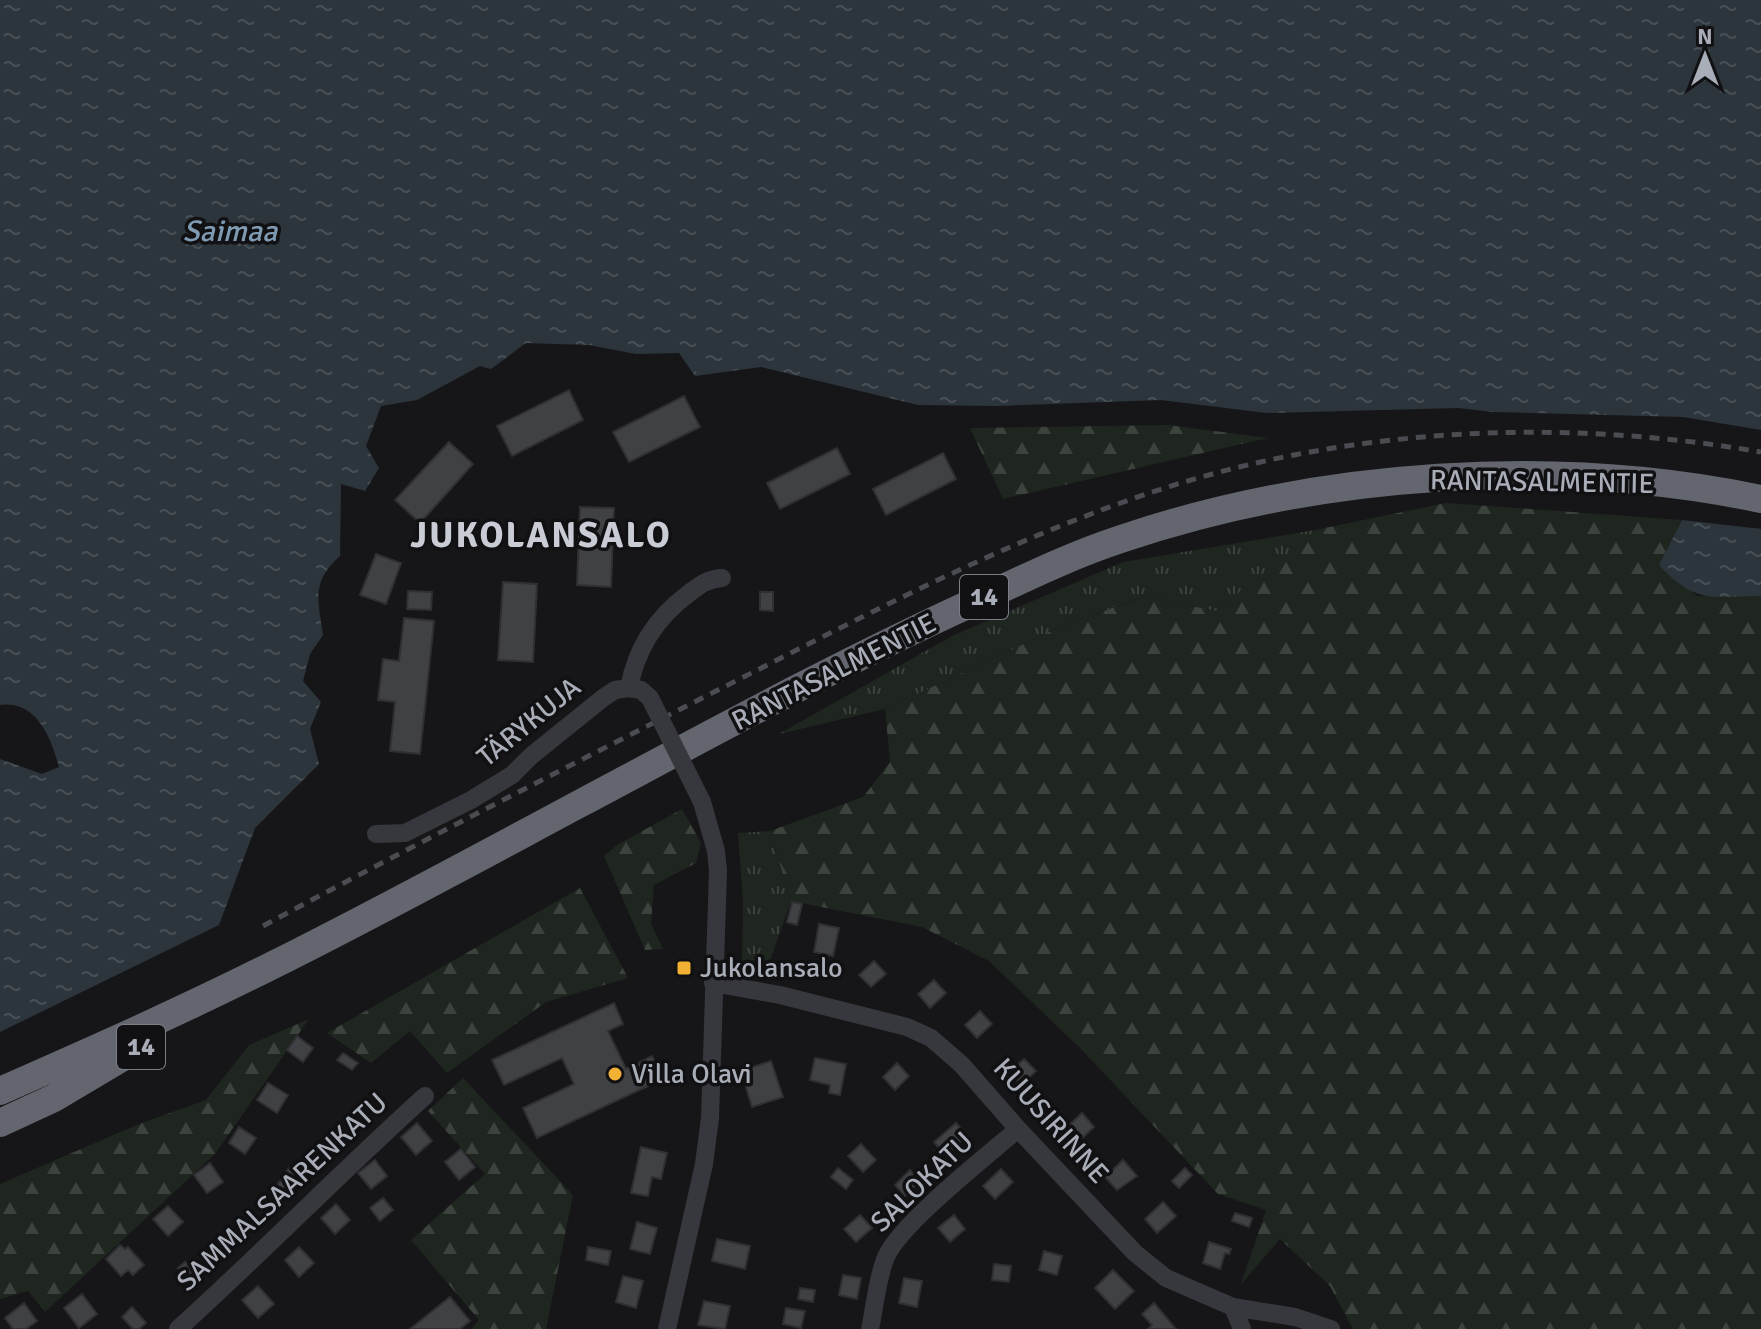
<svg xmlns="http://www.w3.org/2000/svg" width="1761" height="1329" font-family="Signika,sans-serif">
<defs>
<pattern id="grass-tufts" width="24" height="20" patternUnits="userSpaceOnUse" patternTransform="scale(2)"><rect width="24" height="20" fill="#1e261f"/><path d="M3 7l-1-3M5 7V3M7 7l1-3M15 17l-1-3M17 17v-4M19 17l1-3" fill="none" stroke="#3c433d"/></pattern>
<pattern id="forest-firs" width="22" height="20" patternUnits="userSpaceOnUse" patternTransform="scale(2)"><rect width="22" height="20" fill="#1e261f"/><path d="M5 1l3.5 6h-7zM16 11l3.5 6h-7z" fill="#3c433d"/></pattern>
<pattern id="water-ripples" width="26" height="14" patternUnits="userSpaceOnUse" patternTransform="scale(2)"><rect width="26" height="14" fill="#2c353c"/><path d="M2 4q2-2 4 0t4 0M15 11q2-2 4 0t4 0" fill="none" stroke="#485056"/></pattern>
</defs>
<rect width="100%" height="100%" fill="#161618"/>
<!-- grass -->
<path fill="url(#grass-tufts)" d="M1327,528L1215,611L1144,596L1062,626L885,709L779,734L952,636L1123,562Z
M770,831L791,901L765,975L742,970L743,902L738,833Z"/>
<!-- forest -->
<path fill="url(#forest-firs)" d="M1168,425L1268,438L1003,499L970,428Z
M1446,503L1682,520L1659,565L1697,596H1761V1329H1353L1330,1286L1280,1239L1241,1284L1266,1210L1218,1194L1082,1050L989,961L922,927L791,901L770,831L863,797L890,762L885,709L1062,626L1145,596L1215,611L1320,529Z
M682,809L701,843L696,863L654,885L651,924L663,949L645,950L604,856L617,845Z
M580,888L628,978L546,1002L447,1073L410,1031L371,1063L327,1033Z
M309,1019L215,1154L45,1312L28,1291L0,1299V1184L139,1124L206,1100L249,1045Z
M463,1078L573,1195L546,1329H471L479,1320L411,1240L485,1174L428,1111Z"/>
<!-- water -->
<path fill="url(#water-ripples)" d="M0,0H1761V430L1683,417L1493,412L1458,408L1266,413L1161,400L998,406L918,405L761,367L695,376L679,353L636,354L589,345L526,343L491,369L480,366L417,400L381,406L366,446L379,468L365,491L341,484L340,556C311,582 318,599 323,635L310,654L303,681L321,702L310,729L319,764L255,828L219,925L0,1032V759L42,774L59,767C51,738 37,700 0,705Z
M1682,520L1761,529V596C1709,596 1697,605 1659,565Z"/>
<!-- building -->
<path fill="#404145" stroke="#303034" stroke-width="2" d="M569,390L583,420L512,456L497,426Z
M684,396L700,427L629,462L613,432Z
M449,442L473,464L420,523L395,500Z
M837,448L850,474L780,509L767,483Z
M943,453L956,479L886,515L873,489Z
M580,507L614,508L611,587L577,585Z
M376,554L401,563L386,604L360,595Z
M503,582L537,584L533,662L498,660Z
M408,591L432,592L431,610L407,609Z
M760,592H773V611L760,610Z
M404,618L434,621L420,754L390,751L395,702L378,700L383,659L399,661Z
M792,902L802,904L797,925L787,922Z
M819,924L839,928L833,956L814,952Z
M874,961L886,974L871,987L859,975Z
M934,980L946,993L930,1008L918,994Z
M614,1003L623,1024L608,1031L626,1069L652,1056L663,1079L537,1138L523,1108L574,1084L562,1058L504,1085L492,1060Z
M980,1011L992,1024L977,1038L965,1025Z
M297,1036L313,1048L303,1062L287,1050Z
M343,1053L358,1063L352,1070L337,1060Z
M815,1058L846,1064L840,1095L829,1093L830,1085L810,1080Z
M1024,1059L1036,1071L1021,1085L1009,1072Z
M771,1061L783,1097L752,1107L741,1071Z
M897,1063L909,1076L895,1090L883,1077Z
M268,1083L288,1095L277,1113L257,1100Z
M1082,1113L1094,1127L1076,1144L1063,1131Z
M417,1123L432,1141L416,1155L401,1137Z
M956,1123L967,1136L946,1156L934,1142Z
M239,1127L256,1138L245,1154L229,1143Z
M861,1144L876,1160L863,1172L848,1156Z
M641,1147L667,1153L661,1179L652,1177L648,1196L631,1193Z
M461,1149L475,1167L459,1180L445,1162Z
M375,1160L387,1176L371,1189L358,1173Z
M1123,1160L1137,1176L1117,1190L1105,1177Z
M210,1163L223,1182L207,1193L194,1175Z
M289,1168L297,1174L283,1194L275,1188Z
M838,1168L853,1180L846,1189L831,1177Z
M1185,1168L1192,1175L1179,1188L1172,1181Z
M1001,1169L1013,1182L995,1199L983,1186Z
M910,1170L920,1181L905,1196L895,1185Z
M383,1198L393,1210L380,1221L370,1208Z
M1163,1202L1176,1216L1157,1233L1145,1219Z
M336,1204L350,1220L335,1234L321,1218Z
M168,1206L183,1222L168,1236L153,1219Z
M1235,1213L1252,1218L1249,1227L1232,1221Z
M860,1215L872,1228L856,1242L844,1229Z
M954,1215L965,1229L950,1242L938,1228Z
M637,1222L657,1228L650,1254L630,1249Z
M717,1239L750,1246L745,1269L712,1261Z
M1209,1242L1231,1249L1229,1254L1225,1253L1220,1269L1203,1263Z
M120,1245L125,1249L128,1247L144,1265L133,1275L128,1270L121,1276L106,1259Z
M299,1247L314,1263L299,1277L285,1260Z
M588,1247L611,1251L608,1265L586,1260Z
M1044,1251L1062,1256L1057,1275L1039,1270Z
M185,1262L199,1279L193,1285L178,1268Z
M994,1264L1011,1266L1009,1282L992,1280Z
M1113,1270L1134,1291L1115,1309L1095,1288Z
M843,1275L861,1278L857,1299L839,1295Z
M623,1276L643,1281L636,1308L616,1302Z
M904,1278L922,1281L917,1307L899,1303Z
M258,1286L274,1304L258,1318L242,1300Z
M800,1288L815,1290L813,1302L798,1299Z
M82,1294L97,1314L79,1328L64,1308Z
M450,1297L470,1321L460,1329H410Z
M704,1301L730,1306L725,1329L698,1325Z
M24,1303L37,1321L26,1329H13L5,1318Z
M1154,1303L1176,1329H1148L1152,1325L1142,1314Z
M132,1307L146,1323L139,1329H133L122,1317Z
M786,1308L805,1311L801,1328L783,1324Z"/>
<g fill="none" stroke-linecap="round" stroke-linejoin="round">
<!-- minor -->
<path stroke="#37383d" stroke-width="18" d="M376,834L405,833L471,800L512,775L531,756L603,698L615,690L629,688C636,649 656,618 688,594C700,585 707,579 722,578
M713,983L780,995L907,1027L931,1038L962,1065L1018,1129L1135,1253L1166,1278L1233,1307L1295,1317L1331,1329
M1233,1307L1242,1329
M178,1329C262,1253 341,1172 425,1096
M667,1329L704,1164L710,1118L718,871L716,851L702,802
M870,1329C875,1306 877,1278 886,1257C900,1224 987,1156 1018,1129"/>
<!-- highway -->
<path stroke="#63666e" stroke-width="28" d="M0,1091C93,1050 186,1009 277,963C379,912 480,857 581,803C707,736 833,667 963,607C1015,583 1066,557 1121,539C1319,472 1556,456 1761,499
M0,1123L54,1098L150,1041"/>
<!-- rail -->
<path stroke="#4a4c52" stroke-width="5" stroke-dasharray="10 8" stroke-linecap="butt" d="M263,926C412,846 563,769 714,692C851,623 986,550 1132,499C1333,428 1552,416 1761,452"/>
<!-- minor-bridge -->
<path stroke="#37383d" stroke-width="18" d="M629,688L641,690L650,698L702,802"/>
</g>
<!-- markers -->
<g fill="#f2b134" stroke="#111113" stroke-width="3">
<rect x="676" y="960" width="16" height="16" rx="4"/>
<circle cx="615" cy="1074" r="8"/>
</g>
<g text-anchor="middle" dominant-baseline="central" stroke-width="7" stroke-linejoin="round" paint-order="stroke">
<!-- shield labels -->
<g fill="#111113" stroke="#7b7e86" stroke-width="2">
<rect x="960" y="575" width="48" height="44" rx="6"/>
<rect x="117" y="1025" width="48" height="44" rx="6"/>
</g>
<g font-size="26" font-weight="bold" fill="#a8adb8">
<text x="984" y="597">14</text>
<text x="141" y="1047">14</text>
</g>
<!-- street labels -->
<g font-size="28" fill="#a8adb8" stroke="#111113">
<text transform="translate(1542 482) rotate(1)">RANTASALMENTIE</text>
<text transform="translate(834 672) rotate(-27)">RANTASALMENTIE</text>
<text transform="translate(529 722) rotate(-39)">TÄRYKUJA</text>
<text transform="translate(1051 1121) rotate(48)">KUUSIRINNE</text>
<text transform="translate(922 1182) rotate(-44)">SALOKATU</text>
<text transform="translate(282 1192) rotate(-43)">SAMMALSAARENKATU</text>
</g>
<!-- poi labels -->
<g font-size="28" fill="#a8adb8" stroke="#111113" text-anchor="start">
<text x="700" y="968">Jukolansalo</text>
<text x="631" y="1074">Villa Olavi</text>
</g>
<!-- water labels -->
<g font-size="30" font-style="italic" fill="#7f9bb3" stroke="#111113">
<text x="230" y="231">Saimaa</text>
</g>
<!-- district labels -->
<g font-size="36" font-weight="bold" letter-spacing="2" fill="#c9ccd4" stroke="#111113">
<text x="541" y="535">JUKOLANSALO</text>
</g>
</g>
<!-- north arrow -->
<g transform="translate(1705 56)" stroke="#111113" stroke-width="6" paint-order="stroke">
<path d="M0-6L14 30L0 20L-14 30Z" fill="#a8adb8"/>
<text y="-12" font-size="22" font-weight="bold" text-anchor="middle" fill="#a8adb8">N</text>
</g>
</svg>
